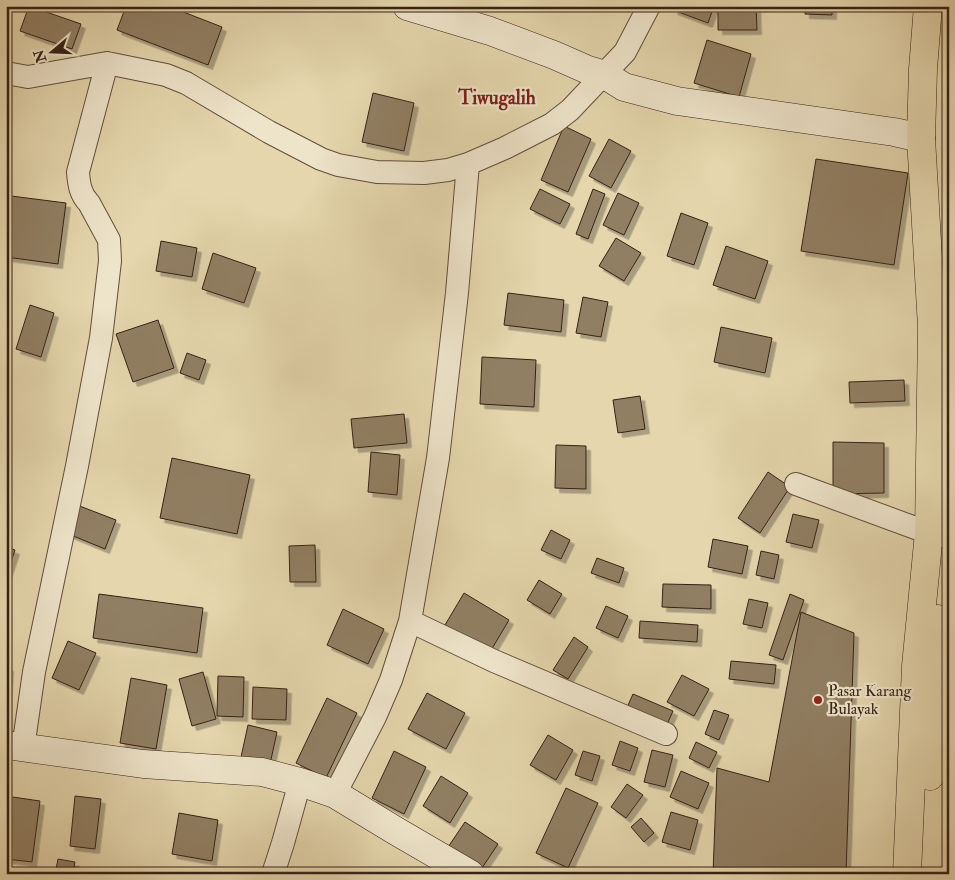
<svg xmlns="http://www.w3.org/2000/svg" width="955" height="880" font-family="'IM FELL Double Pica',serif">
<defs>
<filter id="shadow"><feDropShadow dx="4.5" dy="4.5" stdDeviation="0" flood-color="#0004"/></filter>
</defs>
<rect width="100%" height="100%" fill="#e5d6ad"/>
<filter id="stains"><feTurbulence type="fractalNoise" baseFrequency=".004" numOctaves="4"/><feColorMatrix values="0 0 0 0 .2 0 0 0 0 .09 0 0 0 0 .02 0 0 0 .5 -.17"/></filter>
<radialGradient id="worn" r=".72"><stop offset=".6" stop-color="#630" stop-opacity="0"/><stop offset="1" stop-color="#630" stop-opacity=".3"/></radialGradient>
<!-- building -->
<path fill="#917f64" stroke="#362114" filter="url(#shadow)" d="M29,6L81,24L72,49L20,31Z
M126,6H168L222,27L208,65L117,30Z
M674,6H714L708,23L673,10Z
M718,6H756L757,30H718Z
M805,6H832V15L805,14Z
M707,40L751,54L739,97L694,83Z
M373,93L414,103L404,151L362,142Z
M564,126L591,139L568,192L541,180Z
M609,139L631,151L611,188L589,176Z
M816,159L908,173L894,265L801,251Z
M540,189L570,204L560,224L530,209Z
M593,189L605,194L588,239L576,234Z
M618,193L639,203L624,235L603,225Z
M11,196L66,203L58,264L6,257V235Z
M681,213L708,223L694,265L667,256Z
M616,238L641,253L624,281L599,266Z
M161,241L197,248L192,277L156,271Z
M726,246L768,261L755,299L713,285Z
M213,253L256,268L244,303L202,289Z
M508,293L564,300L561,332L504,325Z
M583,297L608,302L601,337L576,333Z
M30,305L54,313L41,357L16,349Z
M158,320L174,368L133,382L116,334Z
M721,327L772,338L765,373L714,362Z
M187,353L206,360L199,380L180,373Z
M482,357L536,360L534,407L480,404Z
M904,380L905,401L850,403L849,382Z
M640,396L645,429L618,433L613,400Z
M404,414L407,443L354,448L351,419Z
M833,442L884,443V493L833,494Z
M556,445L586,446V489L555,488Z
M371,452L400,455L397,495L368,492Z
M172,458L250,475L237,534L160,518Z
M768,472L790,487L760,533L738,518Z
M77,505L116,520L105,549L66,533Z
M793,514L819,520L812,548L786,542Z
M551,530L570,540L561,559L541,550Z
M713,539L748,546L742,574L708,567Z
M315,545L316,582H290L289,546Z
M6,547L15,550L6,577Z
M761,551L779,555L774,579L756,575Z
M597,558L624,568L619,583L591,573Z
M539,580L562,594L550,614L527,600Z
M663,584L711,585V609L662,607Z
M464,593L509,620L490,652L445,625Z
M99,594L203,608L197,653L93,638Z
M790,594L804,600L783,660L769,655Z
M749,599L768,603L762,628L743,624Z
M606,606L628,616L618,638L596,628Z
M343,609L384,629L368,664L327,645Z
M801,612L854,633L846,874H713L717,768L769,782Z
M640,621L698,625L697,642L639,638Z
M574,637L588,647L568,679L553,670Z
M68,641L96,653L79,690L52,678Z
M731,661L776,665L774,684L729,679Z
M6,667H9L6,714Z
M203,672L216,719L192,726L179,679Z
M682,675L709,689L694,716L667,702Z
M218,676L244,677L243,717L217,716Z
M131,678L167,685L156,749L120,743Z
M253,687L287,689L286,720L252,719Z
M427,693L465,713L446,749L408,729Z
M633,694L673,711L665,729L625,712Z
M327,698L357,713L326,778L296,763Z
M714,710L729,715L719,740L705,734Z
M248,725L277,732L270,764L241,757Z
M548,735L573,750L556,780L530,765Z
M620,741L638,748L630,771L612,765Z
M696,742L717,752L709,768L689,758Z
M652,750L673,755L665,787L644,782Z
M394,751L426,767L404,814L372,798Z
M583,751L600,756L592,781L575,775Z
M681,771L709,783L698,809L670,797Z
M441,776L468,793L450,823L423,806Z
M627,784L643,795L626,818L611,807Z
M566,788L598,803L568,868L536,853Z
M6,796L40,801L32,862L6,859Z
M75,796L101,799L95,849L70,846Z
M671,812L698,820L690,850L662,842Z
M179,813L218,820L212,861L172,854Z
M641,818L654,833L644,842L631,827Z
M465,822L498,844L478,874L444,853Z
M58,859L75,862L73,874H55Z"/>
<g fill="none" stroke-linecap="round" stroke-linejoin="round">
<defs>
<path id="street" d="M107,63L166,75L186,83L269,132L321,159L338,165L377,172L424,173L448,170L468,164L505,148L552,124L570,110L625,52L649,6
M6,73L28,77L107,63L78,172C79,184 80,194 89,203L109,240L110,261L101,338L77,466L34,672L23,748
M796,484L929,533L941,536
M943,509L949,508
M410,621L494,661L666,734
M335,794L375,717L391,680L410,621L438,458L457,293L468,164
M273,874L283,843L300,782"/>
<path id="secondary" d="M407,6L490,31L554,55L588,70L605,75L624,87L677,101L894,132L921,138
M6,745L143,764L262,772L300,782L335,794L396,831L470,874"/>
<path id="highway" d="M930,776L938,619
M907,874L916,666L929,533L932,327L921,138L923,69L928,6"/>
</defs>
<!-- street casing -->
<use href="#street" stroke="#624e3a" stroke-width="24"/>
<!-- secondary casing -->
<use href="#secondary" stroke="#362114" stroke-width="29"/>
<!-- highway casing -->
<use href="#highway" stroke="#362114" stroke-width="29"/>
<!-- street -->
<use href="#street" stroke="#eee4ca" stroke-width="22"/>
<!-- secondary -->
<use href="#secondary" stroke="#eee4ca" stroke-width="28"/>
<!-- highway -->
<use href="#highway" stroke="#e5d6ad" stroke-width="28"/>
</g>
<!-- markers -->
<circle fill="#8f2418" stroke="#eee4ca" stroke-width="2" cx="818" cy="700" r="5"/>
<g text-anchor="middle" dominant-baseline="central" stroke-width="4.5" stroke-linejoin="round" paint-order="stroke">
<!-- poi labels -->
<g font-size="16" fill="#362114" stroke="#eee4ca" text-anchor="start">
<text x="828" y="691">Pasar Karang<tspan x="828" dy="18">Bulayak</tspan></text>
</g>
<!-- quarter labels -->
<g font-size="19" font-weight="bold" fill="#7a1f14" stroke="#eee4ca">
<text x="497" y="98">Tiwugalih</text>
</g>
</g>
<!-- margin -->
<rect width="955" height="880" fill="none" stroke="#e5d6ad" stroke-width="25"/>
<rect x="8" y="8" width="940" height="865" fill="none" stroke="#362114" stroke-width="2.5"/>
<rect x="12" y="12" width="930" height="855" fill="none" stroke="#362114"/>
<!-- north arrow -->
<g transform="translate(52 52) rotate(251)" stroke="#eee4ca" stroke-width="4" paint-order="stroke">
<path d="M0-4L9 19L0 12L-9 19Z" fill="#362114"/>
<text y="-8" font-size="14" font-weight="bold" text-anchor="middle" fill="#362114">N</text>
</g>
<rect width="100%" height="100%" filter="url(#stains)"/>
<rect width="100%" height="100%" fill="url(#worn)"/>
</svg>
